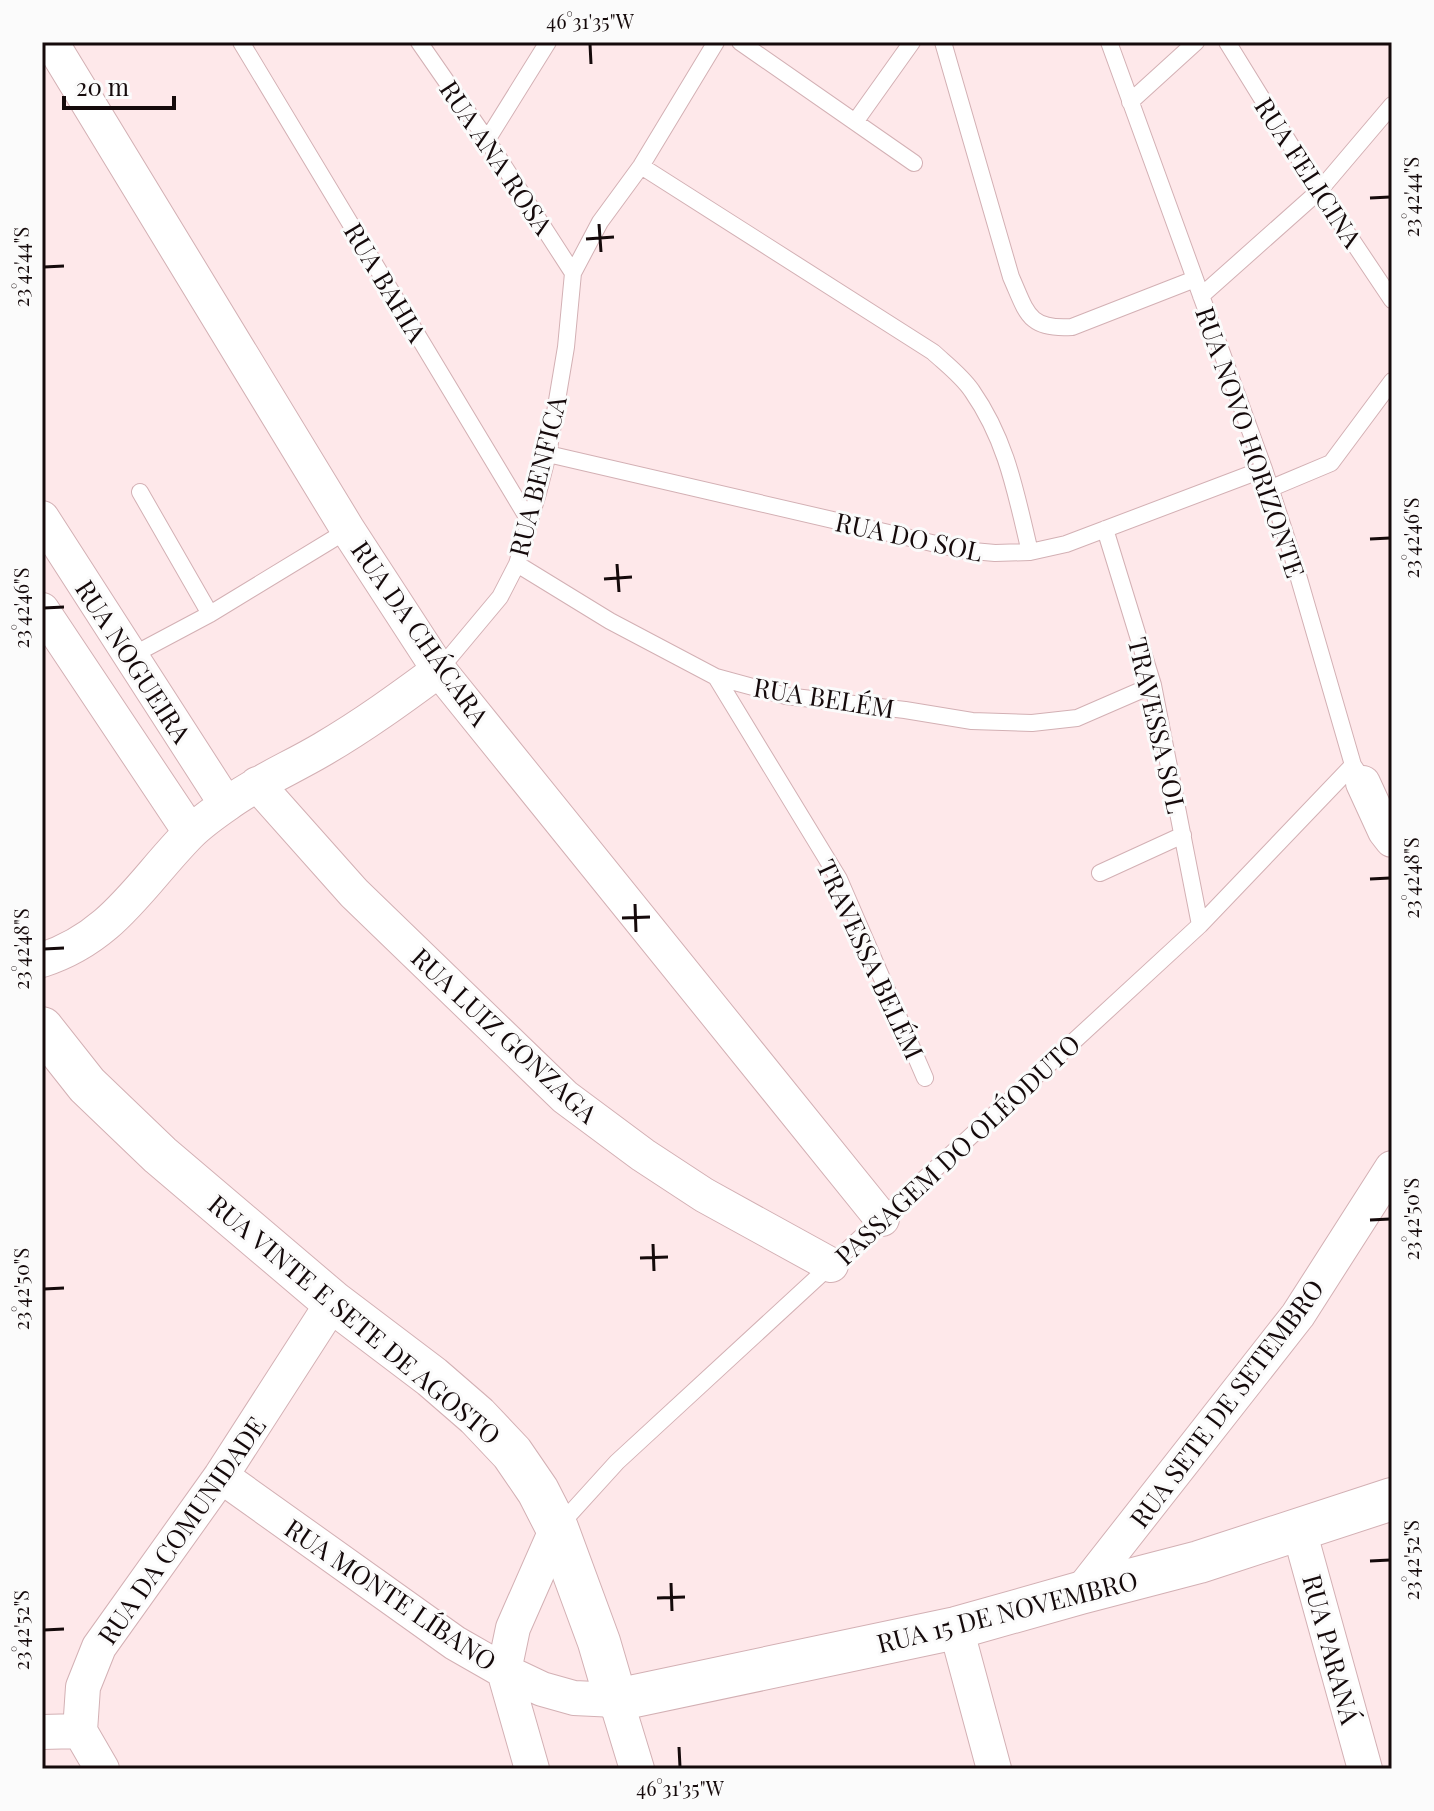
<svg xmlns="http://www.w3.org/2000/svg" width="1434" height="1811" font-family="'Playfair Display',serif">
<rect width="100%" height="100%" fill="#fee8ea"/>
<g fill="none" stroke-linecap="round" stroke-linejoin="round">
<defs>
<path id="service" d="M241,42L530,522
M419,42L487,140L573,273
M740,42L914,163
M943,42L1011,277C1027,313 1028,330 1072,327L1195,279
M1109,42L1264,469L1293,558L1353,765L1359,774
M1227,42L1319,191L1392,300
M1130,102L1196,42
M855,122L912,42
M487,140L548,42
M641,166L933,352C946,364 962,376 972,391C1007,441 1016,494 1030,552
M1201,296L1319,191L1392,105
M548,454L962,550L995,553L1030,552L1066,544L1264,469
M1269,489L1331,463L1392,381
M140,492L210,614
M1105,529L1153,685L1200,925
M517,564L610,621L716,677L786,696L905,710L972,721L1032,723L1077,718L1153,685
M131,656L210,614L348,530
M439,670L500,597L517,564L538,493L548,454L566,347L573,273L600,222L641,166L716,42
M716,677L839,879L925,1078
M1100,873L1183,835
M558,1527L617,1462L1200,925L1353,765"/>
<path id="minor" d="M51,42L348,530L439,670L882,1219
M42,518L226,804
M42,610L190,832
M1363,783L1385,831L1392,840
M257,784L354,893L565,1097L643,1155L704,1195L831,1265
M42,960C113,937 140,884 189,834C200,823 214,813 227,804C257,782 291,768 323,749C364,725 401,698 439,670
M221,1476L455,1643L504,1671L542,1689L574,1698L616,1700L637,1769
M1299,1530L1365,1769
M1080,1593L1298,1315L1392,1168
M956,1628L994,1769
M42,1732L80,1731
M102,1769L80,1731L83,1687L99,1647L221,1476L333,1302
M532,1769L504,1671L513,1628L557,1528"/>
<path id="tertiary" d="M42,1028L87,1085L160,1155L333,1302L432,1377L477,1416L512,1453L538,1491L557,1528L599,1642L616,1700L956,1628L1080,1593L1199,1562L1392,1499"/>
</defs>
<!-- service casing -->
<use href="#service" stroke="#d3b0b4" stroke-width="18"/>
<!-- minor casing -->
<use href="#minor" stroke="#d3b0b4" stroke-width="36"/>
<!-- tertiary casing -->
<use href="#tertiary" stroke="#d3b0b4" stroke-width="44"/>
<!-- service -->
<use href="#service" stroke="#fff" stroke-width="16"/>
<!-- minor -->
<use href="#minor" stroke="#fff" stroke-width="34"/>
<!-- tertiary -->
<use href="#tertiary" stroke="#fff" stroke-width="42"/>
</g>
<!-- ticks -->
<path fill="none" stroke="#150a0b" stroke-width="3" d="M590,44L591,64M1370,198L1390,197M599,224L601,252M586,239L614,237M44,267L64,266M1370,539L1390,538M617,564L619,592M604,579L632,577M44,608L64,607M1370,879L1390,878M635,904L636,932M622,918L650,917M44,949L64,948M1370,1220L1390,1219M653,1244L654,1271M640,1258L668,1257M44,1289L64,1288M1370,1561L1390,1560M671,1583L672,1611M657,1598L685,1597M44,1630L64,1629M679,1747L680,1767"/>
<g text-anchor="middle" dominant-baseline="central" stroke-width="6" stroke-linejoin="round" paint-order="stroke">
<!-- street labels -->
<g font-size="26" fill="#150a0b" stroke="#fbfbfb">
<text transform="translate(497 157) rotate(56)">RUA ANA ROSA</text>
<text transform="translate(1309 172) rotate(57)">RUA FELICINA</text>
<text transform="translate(386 282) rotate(59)">RUA BAHIA</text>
<text transform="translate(1251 442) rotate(71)">RUA NOVO HORIZONTE</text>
<text transform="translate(537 476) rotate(-76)">RUA BENFICA</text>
<text transform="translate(909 536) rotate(12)">RUA DO SOL</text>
<text transform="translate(421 633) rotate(55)">RUA DA CHÁCARA</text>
<text transform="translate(134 661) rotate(57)">RUA NOGUEIRA</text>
<text transform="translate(824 697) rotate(9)">RUA BELÉM</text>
<text transform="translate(1158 725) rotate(77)">TRAVESSA SOL</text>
<text transform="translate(871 959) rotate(65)">TRAVESSA BELÉM</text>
<text transform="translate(505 1035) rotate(43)">RUA LUIZ GONZAGA</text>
<text transform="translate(957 1149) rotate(-43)">PASSAGEM DO OLÉODUTO</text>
<text transform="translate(355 1319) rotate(40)">RUA VINTE E SETE DE AGOSTO</text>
<text transform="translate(1226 1403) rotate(-53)">RUA SETE DE SETEMBRO</text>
<text transform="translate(181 1530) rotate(-55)">RUA DA COMUNIDADE</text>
<text transform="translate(391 1594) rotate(34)">RUA MONTE LÍBANO</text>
<text transform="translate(1007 1611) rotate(-14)">RUA 15 DE NOVEMBRO</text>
<text transform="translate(1332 1649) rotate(75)">RUA PARANÁ</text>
</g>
</g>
<!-- border -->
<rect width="1434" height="1811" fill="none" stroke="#fbfbfb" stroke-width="88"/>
<!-- scale -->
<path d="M64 96v12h110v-12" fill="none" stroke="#150a0b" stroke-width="4"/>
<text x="76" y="96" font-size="24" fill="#150a0b" stroke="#fbfbfb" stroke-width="6" paint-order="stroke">20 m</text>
<rect x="44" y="44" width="1346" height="1723" fill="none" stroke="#150a0b" stroke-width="3"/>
<g font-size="20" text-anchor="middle" fill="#150a0b">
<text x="590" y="29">46°31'35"W</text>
<text transform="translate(1412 197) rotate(-90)" y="7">23°42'44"S</text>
<text transform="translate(22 267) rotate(-90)" y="7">23°42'44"S</text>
<text transform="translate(1412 538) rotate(-90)" y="7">23°42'46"S</text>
<text transform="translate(22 608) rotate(-90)" y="7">23°42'46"S</text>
<text transform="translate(1412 878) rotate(-90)" y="7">23°42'48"S</text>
<text transform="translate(22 949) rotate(-90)" y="7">23°42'48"S</text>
<text transform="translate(1412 1219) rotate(-90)" y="7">23°42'50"S</text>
<text transform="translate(22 1289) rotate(-90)" y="7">23°42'50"S</text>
<text transform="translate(1412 1560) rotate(-90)" y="7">23°42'52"S</text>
<text transform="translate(22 1630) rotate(-90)" y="7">23°42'52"S</text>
<text x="680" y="1796">46°31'35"W</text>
</g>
</svg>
